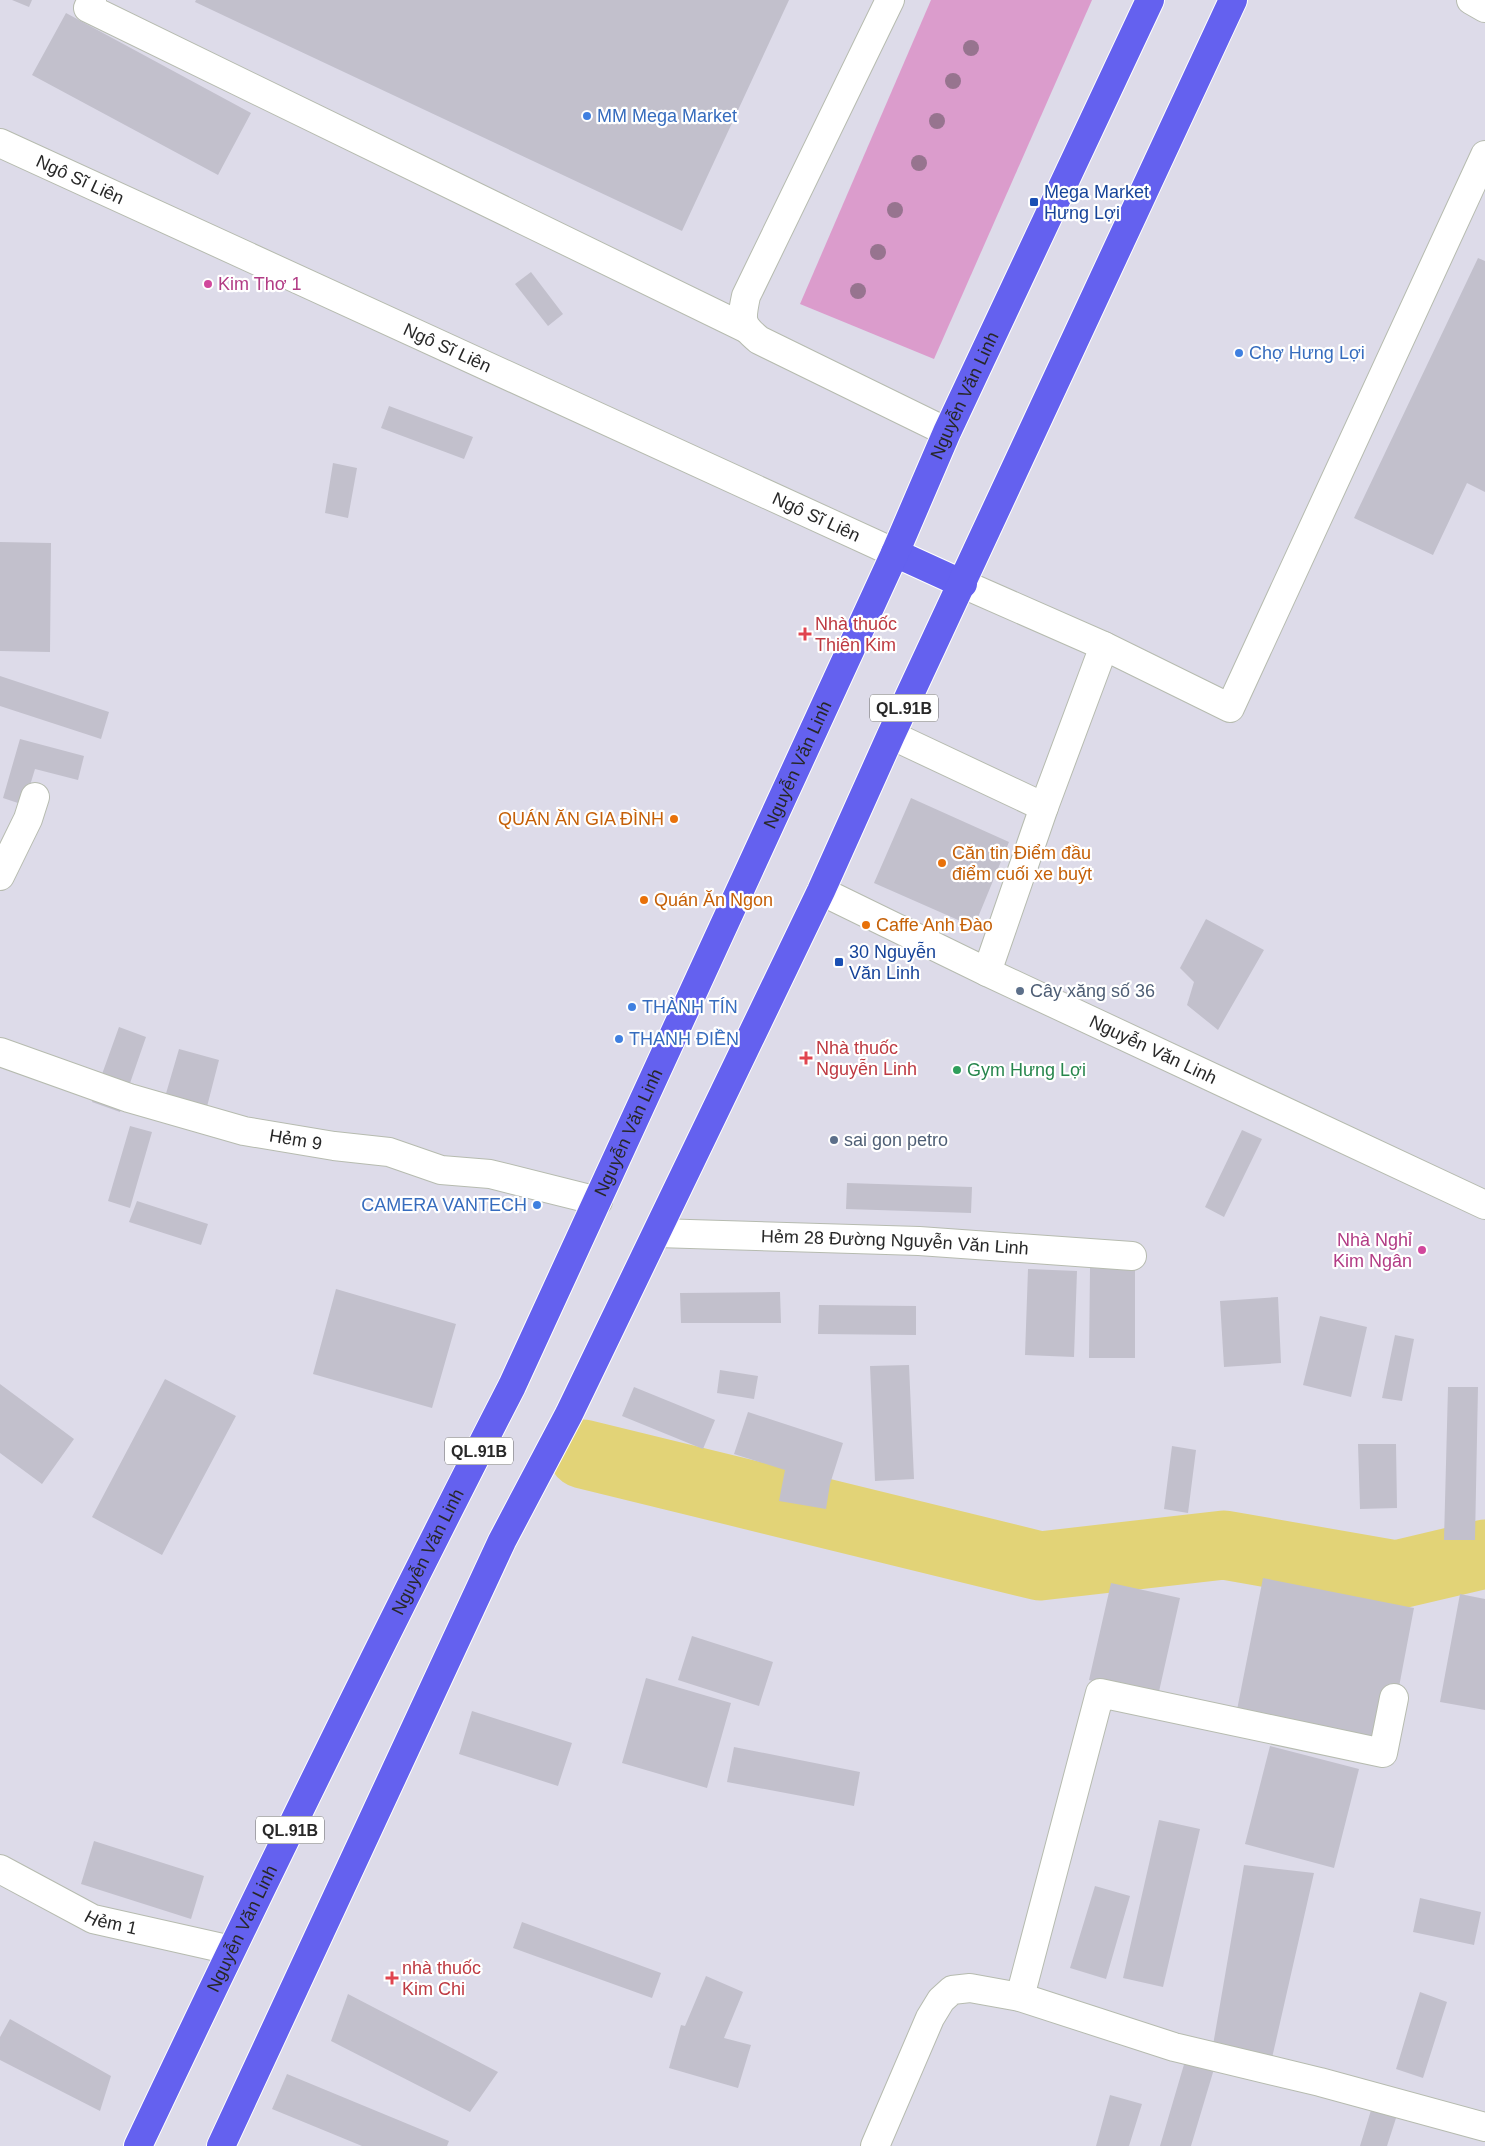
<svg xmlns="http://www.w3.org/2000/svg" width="1485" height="2146" font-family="Arial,sans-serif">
<rect width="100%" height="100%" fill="#dddbe9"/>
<!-- green -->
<path fill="#db9ccc" d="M931,0H1092L934,359L800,304Z"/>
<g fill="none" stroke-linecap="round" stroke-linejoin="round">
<!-- river -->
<path stroke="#e2d377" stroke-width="69" d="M583,1454L1040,1566L1224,1545L1396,1575L1485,1554"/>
</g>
<!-- building -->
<path fill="#c2c0cc" d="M12,0H32L29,7Z
M196,0H789L682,231L195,2Z
M66,13L251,113L218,175L32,75Z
M1478,258L1485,261V492L1467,483L1433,555L1354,518Z
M531,272L563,314L548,326L515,284Z
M389,406L473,437L464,459L381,428Z
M333,463L357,468L348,518L325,513Z
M0,542L51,543L50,652L0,651Z
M0,676L109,712L101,739L0,706Z
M20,739L84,756L78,780L35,769L24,805L3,798Z
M911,798L1009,842L974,927L874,883Z
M1206,919L1264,950L1218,1030L1187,1005L1194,982L1180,968Z
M119,1027L146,1037L120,1112L92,1102Z
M179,1049L219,1060L202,1126L160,1114Z
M130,1126L152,1132L130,1208L108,1201Z
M1242,1130L1262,1139L1224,1217L1205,1207Z
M847,1183L972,1187L971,1213L846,1209Z
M137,1201L208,1224L201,1245L129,1222Z
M1090,1268L1135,1269V1358H1089Z
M1028,1269L1077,1271L1074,1357L1025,1355Z
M336,1289L456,1324L432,1408L313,1374Z
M780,1292L781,1323H681L680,1293Z
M1278,1297L1281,1363L1224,1367L1220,1301Z
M819,1305L916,1306V1335L818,1334Z
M1320,1316L1367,1327L1351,1397L1303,1385Z
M1395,1335L1414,1339L1402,1401L1382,1398Z
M909,1365L914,1479L875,1481L870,1366Z
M720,1370L758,1376L754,1399L717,1393Z
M165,1379L236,1416L162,1555L92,1517Z
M0,1384L74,1439L42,1484L0,1453Z
M634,1387L715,1420L703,1449L622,1416Z
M1448,1387H1478L1475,1540H1444Z
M748,1412L843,1443L830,1484L826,1509L779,1501L785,1470L734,1454Z
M1358,1444H1396L1397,1508L1360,1509Z
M1172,1446L1196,1450L1188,1513L1164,1509Z
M1263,1578L1414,1608L1387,1750L1235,1720Z
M1111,1583L1180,1598L1158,1696L1089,1680Z
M1460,1594L1485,1599V1710L1440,1702Z
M692,1636L773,1662L759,1706L678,1680Z
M646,1678L731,1703L707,1788L622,1763Z
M472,1711L572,1743L558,1786L459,1754Z
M1270,1746L1359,1769L1334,1868L1245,1844Z
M734,1747L860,1772L854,1806L727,1782Z
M1159,1820L1200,1829L1163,1987L1123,1978Z
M94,1841L204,1876L191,1919L81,1884Z
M1244,1865L1314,1873L1272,2058L1212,2051Z
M1095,1886L1130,1896L1106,1979L1070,1968Z
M1420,1898L1481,1912L1474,1945L1413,1932Z
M522,1922L661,1973L652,1998L513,1948Z
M706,1976L743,1992L724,2038L751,2045L738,2088L669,2068L681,2025L685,2026Z
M1420,1992L1447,2002L1423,2078L1396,2069Z
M348,1994L498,2072L470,2112L331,2041Z
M10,2019L111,2076L100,2111L0,2060V2037Z
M1185,2061L1214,2069L1191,2146H1160Z
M287,2074L449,2141L447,2146H362L272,2109Z
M1110,2095L1142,2104L1129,2146H1096Z
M1372,2107L1397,2115L1387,2146H1360Z"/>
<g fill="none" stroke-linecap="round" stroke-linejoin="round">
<defs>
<g id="minor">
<path d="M92,0L88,8L745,328"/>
<path d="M890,0L746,296C741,320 740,324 759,340L947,432"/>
<path d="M1471,0L1485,8"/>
<path id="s1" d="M0,143L895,553"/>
<path d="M963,584L1104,646L1230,708L1485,155"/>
<path d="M891,735L1044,807"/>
<path d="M0,876L28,819L35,797"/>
<path id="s2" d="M821,891L987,972L1485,1205"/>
<path d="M987,972L1044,807L1104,646"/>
<path id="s3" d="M0,1052L129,1098L244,1131L334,1146L389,1152L441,1170L490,1174L598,1201"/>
<path id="s4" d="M657,1233L919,1241L1132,1256"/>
<path id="s5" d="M0,1869L93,1919L231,1950"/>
<path d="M1020,1997L1100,1693L1383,1753L1394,1698"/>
<path d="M875,2146L930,2018L941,2000L952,1990L970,1988L1020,1997L1174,2047L1320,2082L1485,2127"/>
</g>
<g id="highway">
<path d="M895,553L963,584"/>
<path id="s6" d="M138,2146C259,1891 383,1637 512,1386L895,553L947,432L1150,0"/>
<path d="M221,2146L502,1541L569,1414L821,891L891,735L1233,0"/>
</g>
</defs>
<!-- minor casing -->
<use href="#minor" stroke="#b6bbaf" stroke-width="30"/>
<!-- highway casing -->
<use href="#highway" stroke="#fff" stroke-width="30"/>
<!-- minor -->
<use href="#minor" stroke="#fff" stroke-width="28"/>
<!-- highway -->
<use href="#highway" stroke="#6461ef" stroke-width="28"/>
</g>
<!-- trees -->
<g fill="#97748f">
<circle cx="971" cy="48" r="8"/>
<circle cx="953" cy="81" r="8"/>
<circle cx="937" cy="121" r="8"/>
<circle cx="919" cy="163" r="8"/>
<circle cx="895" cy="210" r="8"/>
<circle cx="878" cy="252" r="8"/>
<circle cx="858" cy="291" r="8"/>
</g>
<!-- markers -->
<g fill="#3f7fe0" stroke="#fff" stroke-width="2">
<circle cx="587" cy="116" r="5"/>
<circle cx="1239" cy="353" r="5"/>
<circle cx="632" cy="1007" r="5"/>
<circle cx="619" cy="1039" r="5"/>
<circle cx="537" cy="1205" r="5"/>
</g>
<g fill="#1a4fb4" stroke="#fff" stroke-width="2">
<rect x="1029" y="197" width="10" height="10" rx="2.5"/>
<rect x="834" y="957" width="10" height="10" rx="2.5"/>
</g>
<g fill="#d1479c" stroke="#fff" stroke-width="2">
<circle cx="208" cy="284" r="5"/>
<circle cx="1422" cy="1250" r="5"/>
</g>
<g fill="#e0444e" stroke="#fff" stroke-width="2">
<path d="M802.5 626.5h5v5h5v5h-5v5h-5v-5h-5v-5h5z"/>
<path d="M803.5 1050.5h5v5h5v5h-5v5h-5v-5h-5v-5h5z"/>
<path d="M389.5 1970.5h5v5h5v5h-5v5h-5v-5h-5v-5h5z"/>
</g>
<g fill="#e8710a" stroke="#fff" stroke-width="2">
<circle cx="674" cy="819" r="5"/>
<circle cx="942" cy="863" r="5"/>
<circle cx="644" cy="900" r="5"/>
<circle cx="866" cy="925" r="5"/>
</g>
<g fill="#5c6f8a" stroke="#fff" stroke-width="2">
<circle cx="1020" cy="991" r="5"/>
<circle cx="834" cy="1140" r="5"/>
</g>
<circle fill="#2e9e5b" stroke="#fff" stroke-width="2" cx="957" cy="1070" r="5"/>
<g text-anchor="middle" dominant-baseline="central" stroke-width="4.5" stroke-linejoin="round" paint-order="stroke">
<!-- shield labels -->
<g fill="#fff" stroke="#686868" stroke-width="1">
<rect x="870" y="694.5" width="68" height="27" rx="4"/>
<rect x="445" y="1437.5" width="68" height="27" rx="4"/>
<rect x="256" y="1816.5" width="68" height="27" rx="4"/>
</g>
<g font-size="16" font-weight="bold" fill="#282828">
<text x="904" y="708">QL.91B</text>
<text x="479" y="1451">QL.91B</text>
<text x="290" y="1830">QL.91B</text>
</g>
<!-- shop labels -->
<g font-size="18" fill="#366cbe" stroke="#fff" text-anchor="start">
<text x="597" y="116">MM Mega Market</text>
<text x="1249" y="353">Chợ Hưng Lợi</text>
<text x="642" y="1007">THÀNH TÍN</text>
<text x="629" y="1039">THANH ĐIỀN</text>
<text x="527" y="1205" text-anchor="end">CAMERA VANTECH</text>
</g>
<!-- street labels -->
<g font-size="18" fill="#282828" stroke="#fff">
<text stroke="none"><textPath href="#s1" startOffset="88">Ngô Sĩ Liên</textPath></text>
<text stroke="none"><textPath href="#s1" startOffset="492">Ngô Sĩ Liên</textPath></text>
<text stroke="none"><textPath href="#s6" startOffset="1936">Nguyễn Văn Linh</textPath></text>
<text stroke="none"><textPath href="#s1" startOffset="898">Ngô Sĩ Liên</textPath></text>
<text stroke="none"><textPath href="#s6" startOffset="1531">Nguyễn Văn Linh</textPath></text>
<text stroke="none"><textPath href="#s2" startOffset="368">Nguyễn Văn Linh</textPath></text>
<text stroke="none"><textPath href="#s6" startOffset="1126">Nguyễn Văn Linh</textPath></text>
<text stroke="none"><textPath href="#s3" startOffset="309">Hẻm 9</textPath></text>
<text stroke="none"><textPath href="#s4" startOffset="238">Hẻm 28 Đường Nguyễn Văn Linh</textPath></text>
<text stroke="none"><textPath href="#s6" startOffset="661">Nguyễn Văn Linh</textPath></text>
<text stroke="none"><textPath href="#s5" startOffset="124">Hẻm 1</textPath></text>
<text stroke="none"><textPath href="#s6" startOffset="241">Nguyễn Văn Linh</textPath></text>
</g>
<!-- transit labels -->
<g font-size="18" fill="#164399" stroke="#fff" text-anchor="start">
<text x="1044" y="192">Mega Market<tspan x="1044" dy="21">Hưng Lợi</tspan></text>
<text x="849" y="952">30 Nguyễn<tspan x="849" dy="21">Văn Linh</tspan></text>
</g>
<!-- hotel labels -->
<g font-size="18" fill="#b23c85" stroke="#fff" text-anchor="start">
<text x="218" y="284">Kim Thơ 1</text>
<text x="1412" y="1240" text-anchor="end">Nhà Nghỉ<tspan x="1412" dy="21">Kim Ngân</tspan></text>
</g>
<!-- health labels -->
<g font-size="18" fill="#be3a42" stroke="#fff" text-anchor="start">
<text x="815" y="624">Nhà thuốc<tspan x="815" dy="21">Thiên Kim</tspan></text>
<text x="816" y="1048">Nhà thuốc<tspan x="816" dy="21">Nguyễn Linh</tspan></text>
<text x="402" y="1968">nhà thuốc<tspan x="402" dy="21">Kim Chi</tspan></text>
</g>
<!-- food labels -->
<g font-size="18" fill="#c56008" stroke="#fff" text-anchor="start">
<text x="664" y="819" text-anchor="end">QUÁN ĂN GIA ĐÌNH</text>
<text x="952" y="853">Căn tin Điểm đầu<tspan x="952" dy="21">điểm cuối xe buýt</tspan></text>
<text x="654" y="900">Quán Ăn Ngon</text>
<text x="876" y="925">Caffe Anh Đào</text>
</g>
<!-- service labels -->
<g font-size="18" fill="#4e5e75" stroke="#fff" text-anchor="start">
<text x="1030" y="991">Cây xăng số 36</text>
<text x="844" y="1140">sai gon petro</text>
</g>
<!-- leisure labels -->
<g font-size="18" fill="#27864d" stroke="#fff" text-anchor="start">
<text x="967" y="1070">Gym Hưng Lợi</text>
</g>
</g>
</svg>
